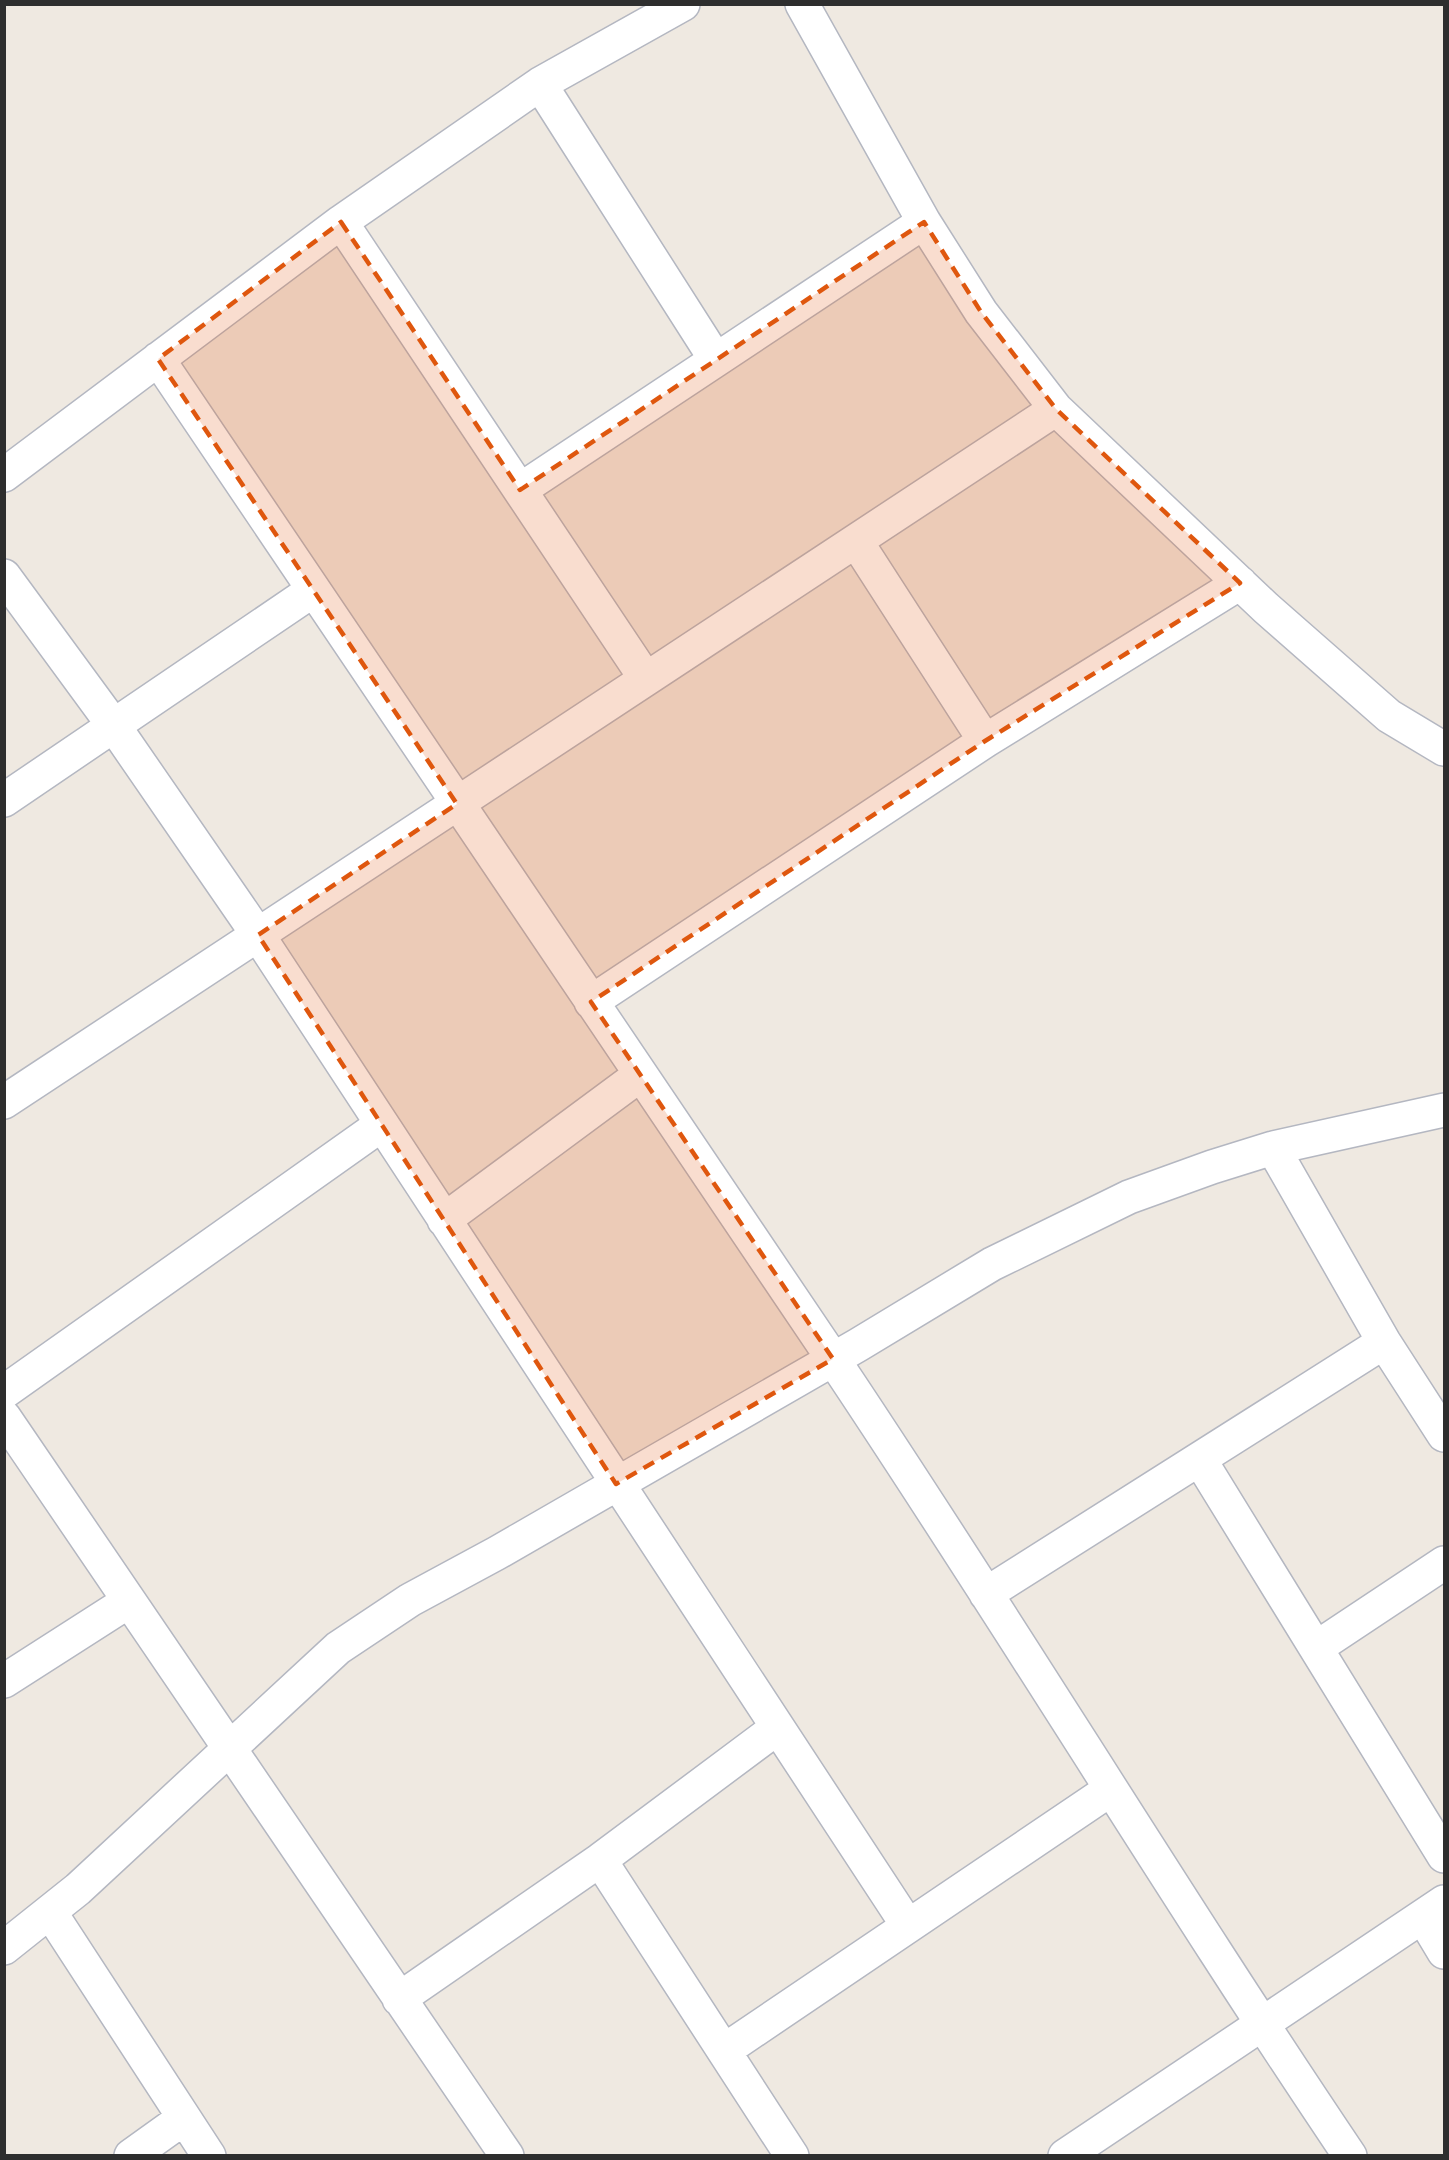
<svg xmlns="http://www.w3.org/2000/svg" width="1449" height="2160" font-family="'Source Sans 3',sans-serif">
<rect width="100%" height="100%" fill="#efe9e1"/>
<g fill="none" stroke-linecap="round" stroke-linejoin="round">
<defs>
<path id="minor" d="M802,4L924,222L981,312L1056,409L1266,608L1389,716L1444,749
M540,84L716,360
M341,222L646,679
M158,359C380,693 608,1023 831,1356C1008,1620 1172,1892 1350,2156
M4,475L341,222L540,84L683,4
M520,490L924,222
M856,541L985,741
M4,576L114,726L258,935L908,1926
M4,800L312,591
M591,1002L985,741L1240,583
M4,1102L1056,409
M1273,1148L1384,1342L1444,1435
M444,1220L640,1075
M4,1392L381,1125
M4,1417L507,2156
M1200,1460L1444,1856
M986,1594L1384,1342
M1316,1648L1444,1563
M4,1681L129,1601
M600,1860L792,2156
M50,1912L209,2156
M1423,1917L1444,1952
M4,1948L78,1889L338,1648L410,1600L497,1553L858,1345L992,1264L1129,1197L1212,1167L1273,1148L1444,1110
M399,1999L600,1860L777,1728
M725,2050L1111,1789
M131,2156L184,2118"/>
<path id="tertiary" d="M1065,2156L1444,1902"/>
</defs>
<!-- minor casing -->
<use href="#minor" stroke="#b4b7c1" stroke-width="36"/>
<!-- tertiary casing -->
<use href="#tertiary" stroke="#b4b7c1" stroke-width="36"/>
<!-- minor -->
<use href="#minor" stroke="#fff" stroke-width="33"/>
<!-- tertiary -->
<use href="#tertiary" stroke="#fff" stroke-width="33"/>
</g>
<!-- marked area -->
<path fill="#df570e" fill-opacity="0.2" stroke="#df570e" stroke-width="4.5" stroke-dasharray="12 8" stroke-linejoin="round" d="M341,222L520,490L924,222L981,312L1056,409L1240,583L985,741L591,1002L833,1359L616,1484L258,935L457,804L158,359Z"/>
<!-- border -->
<rect width="1449" height="2160" fill="none" stroke="#2e2e2e" stroke-width="12"/>
</svg>
